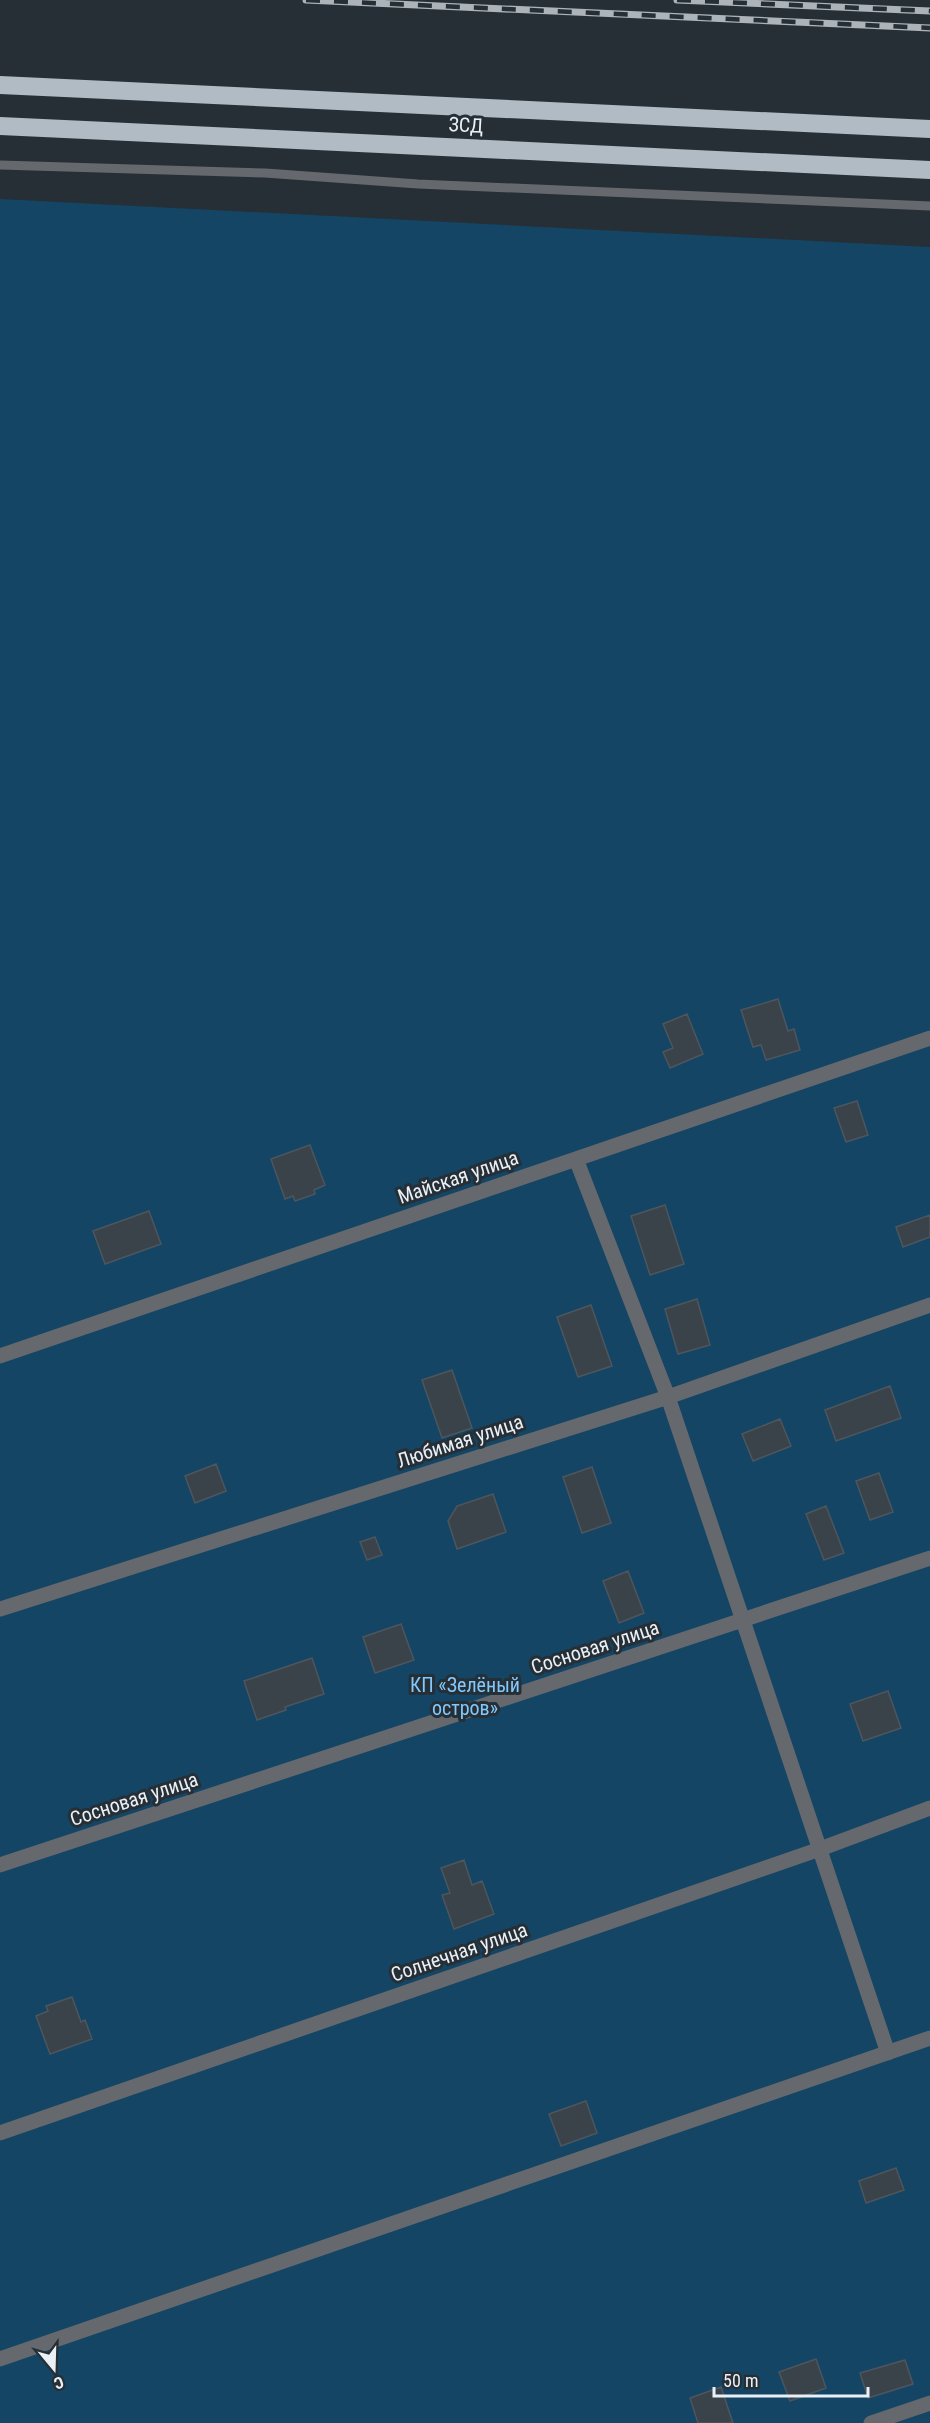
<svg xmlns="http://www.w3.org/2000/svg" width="930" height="2423" font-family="'Roboto Condensed',sans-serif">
<rect width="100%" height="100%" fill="#262f36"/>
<!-- green -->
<path fill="#144564" d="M0,199L930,247V2423H0Z"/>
<!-- building -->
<path fill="#3a434a" stroke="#4d565e" stroke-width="1.5" d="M778,999L788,1031L794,1029L800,1050L766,1060L761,1045L753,1047L741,1010Z
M687,1014L703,1054L670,1068L663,1052L673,1048L663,1024Z
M857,1101L868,1135L846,1142L834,1108Z
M310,1145L325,1185L314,1190L315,1194L295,1201L293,1196L285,1199L271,1159Z
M665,1205L684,1264L650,1275L631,1216Z
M149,1211L161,1244L105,1264L93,1231Z
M930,1215V1237L903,1247L896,1227Z
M697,1299L710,1345L678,1354L665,1309Z
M591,1305L612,1366L578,1377L557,1317Z
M452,1370L472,1428L442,1438L422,1380Z
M890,1386L901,1418L836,1441L825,1410Z
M780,1419L791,1446L753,1461L742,1434Z
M216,1464L226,1491L195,1503L185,1476Z
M592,1467L611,1523L582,1533L563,1477Z
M879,1473L893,1512L870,1520L856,1481Z
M493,1494L506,1532L457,1549L448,1521L457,1506Z
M826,1506L844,1553L824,1560L806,1514Z
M375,1537L382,1555L367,1560L360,1542Z
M628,1571L644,1613L619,1623L603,1581Z
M401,1624L414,1660L375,1673L363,1637Z
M312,1658L324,1694L285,1707L286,1710L257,1720L244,1681Z
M888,1691L901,1728L863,1741L850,1704Z
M464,1860L472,1885L482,1881L494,1914L454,1929L442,1895L450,1893L441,1868Z
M72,1997L81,2022L85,2020L92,2039L50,2054L36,2016L48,2011L46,2006Z
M586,2101L597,2133L561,2146L549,2114Z
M896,2168L904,2190L866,2203L859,2181Z
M816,2359L826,2388L790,2401L779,2372Z
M905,2360L913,2384L868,2398L860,2373Z
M721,2387L733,2423H698L690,2398Z"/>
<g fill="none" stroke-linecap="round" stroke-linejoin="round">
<!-- service -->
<path stroke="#65696d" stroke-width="9" d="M0,165L265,173L418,184L930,206"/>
<!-- minor -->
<path stroke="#65696d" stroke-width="15" d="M576,1159L668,1397L888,2053
M0,1356L930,1038
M0,1609L668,1397L930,1305
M0,1865L930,1558
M0,2133L820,1849L930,1808
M0,2359L930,2038
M871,2423L930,2403"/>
<!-- motorway -->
<path stroke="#b0bbc4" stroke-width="18" d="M0,85L930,129
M0,126L930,170"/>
<defs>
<path id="rail" d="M306,0L930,28
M677,0L930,11"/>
</defs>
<!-- rail casing -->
<use href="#rail" stroke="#adb4b9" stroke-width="7"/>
<!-- rail -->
<use href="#rail" stroke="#262f36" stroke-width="4.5" stroke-dasharray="14" stroke-linecap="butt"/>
</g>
<g text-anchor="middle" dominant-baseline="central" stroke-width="6" stroke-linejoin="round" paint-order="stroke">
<!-- street labels -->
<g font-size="20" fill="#eaf0f5" stroke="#262f36">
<text transform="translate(466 125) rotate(3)">ЗСД</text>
<text transform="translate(458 1177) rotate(-19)">Майская улица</text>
<text transform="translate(460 1441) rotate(-18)">Любимая улица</text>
<text transform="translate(595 1647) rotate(-18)">Сосновая улица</text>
<text transform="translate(134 1799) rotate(-18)">Сосновая улица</text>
<text transform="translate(459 1952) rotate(-19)">Солнечная улица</text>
</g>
<!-- park labels -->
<g font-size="20" fill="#81c9fd" stroke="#262f36">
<text x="465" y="1685">КП «Зелёный<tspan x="465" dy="23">остров»</tspan></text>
</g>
</g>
<!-- north arrow -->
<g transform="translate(54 2369) rotate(161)" stroke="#262f36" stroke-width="4.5" paint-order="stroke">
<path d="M0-4.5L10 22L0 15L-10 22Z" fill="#eaf0f5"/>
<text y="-9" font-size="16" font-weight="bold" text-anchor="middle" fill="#eaf0f5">С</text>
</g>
<!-- scale -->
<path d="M714 2387v9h154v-9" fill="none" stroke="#eaf0f5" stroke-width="3"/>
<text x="723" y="2387" font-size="18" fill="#eaf0f5" stroke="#262f36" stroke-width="4.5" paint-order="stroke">50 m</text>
</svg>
